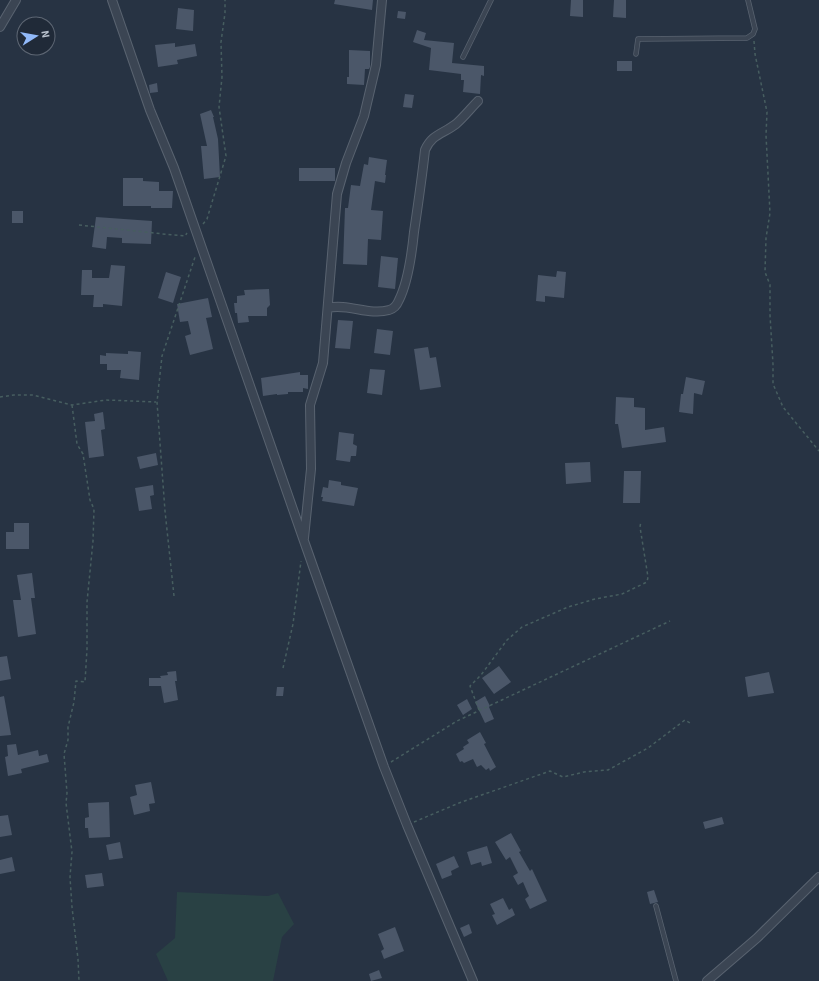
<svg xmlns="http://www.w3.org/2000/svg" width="819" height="981" font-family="'Source Sans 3',sans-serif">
<rect width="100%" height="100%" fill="#273343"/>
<!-- green -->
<path fill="#294144" d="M177,892L268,896L278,893L294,924L282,937L273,981H168L156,954L175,938Z"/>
<!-- building -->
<path fill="#4b5769" d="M335,0H373L372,10L334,4Z
M571,0H583V17L570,16Z
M614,0H626V18L613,17Z
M178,8L194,10L193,31L176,29Z
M398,11L406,12L405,19L397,18Z
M417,30L426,33L424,40L454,43L452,63L484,66V76L481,75L480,94L463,92L464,80H461V74L429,70L431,48L413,42Z
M175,43V47L195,44L197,56L177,60L178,64L158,67L155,45Z
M349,50L370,51V67L369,69H365L364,85L347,84V77H349Z
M617,61H632V71H617Z
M157,83L158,92L150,93L149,85Z
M405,94L414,95L412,108L403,107Z
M211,110L214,117H213L218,139L220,177L204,179L201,146H207L200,114Z
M369,157L387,160L385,175H386L385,183L375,181L371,210L383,211L381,240L368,239L367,265L343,264L345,208H348L351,185L360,186L364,164L368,165Z
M299,168H335V181H299Z
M123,178H143V181L159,182V191H173L172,208H151V206H123Z
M12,211H23V223H12Z
M96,217L152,221L151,244L122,243V238L107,237L106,249L92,247Z
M381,256L398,258L395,289L378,287Z
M111,265L125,266L122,306L103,304V307H93L94,295H81L82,270H92V278H109Z
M557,271L566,272L564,298L545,296V302L536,301L538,275L556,277Z
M166,272L181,277L173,303L158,298Z
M269,289L270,305L267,308V316H248L249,322L238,323L237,313H235L234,303H237V296L245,295L244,290Z
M208,298L212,317L206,318L213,349L190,355L185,336L191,334L188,321L180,322L177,304Z
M338,320L353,321L350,349L335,348Z
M377,329L393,331L390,355L374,353Z
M428,347L430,358L436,357L441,387L420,390L414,349Z
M128,351L141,352L139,380L120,378L121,370H107V364H100V355L106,356V353L128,354Z
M370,369L385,370L382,395L367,393Z
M300,372V375H308V389L303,388V392H288V394L277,395V394L263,396L261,378Z
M686,377L705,381L702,395L694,393L693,414L679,412L681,394H683Z
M616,397L634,398V407L645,408V430L664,427L666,442L622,448L618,424H615Z
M103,412L105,429L101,430L104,456L89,458L85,422L95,421L94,414Z
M339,432L354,434L353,444L357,446L356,456H351L350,462L336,460Z
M156,453L158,465L140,469L137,457Z
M590,462L591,482L566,484L565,463Z
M624,471H641L640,503H623Z
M329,480L341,482V485L358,488L354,506L322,501L323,497H321L323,487L328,488Z
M153,485L154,495L150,496L152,509L139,511L135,488Z
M14,523H29V549H6V532H14Z
M32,573L35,598H31L36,634L18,637L13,600H21L17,575Z
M7,656L11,679L0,681V657Z
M499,666L511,682L494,694L482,678Z
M176,671L177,681H175L178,700L164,703L161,686H149V678H161L160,676L168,675L167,672Z
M769,672L774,693L748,697L745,677Z
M277,687H284L283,696H276Z
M4,696L11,735L0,736V697Z
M485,696L490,706L489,707L494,719L485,723L475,702Z
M467,699L472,709L463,715L457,705Z
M480,732L486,743L484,744L496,767L490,771L489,768L486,770L481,765L477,767L473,759L464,763L462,761L460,762L456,754L464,749L463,747L469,743L467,740Z
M16,744L18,755L38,750L39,756L47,754L49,762L21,769L22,773L8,776L5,757L8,756L7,745Z
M151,782L155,803L149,804L150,811L134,815L130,797L137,795L135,785Z
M109,802L110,837L89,838L88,828H85V818L89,817L88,803Z
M8,815L12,835L0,837V816Z
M722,817L724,824L705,829L703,822Z
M511,833L521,851L519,852L530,871L532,869L547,901L530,909L525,899L529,896L523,882L518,885L513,876L518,873L510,857L506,860L495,842Z
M120,842L123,858L109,860L106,845Z
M487,846L492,863L482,866L481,862L471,865L467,852Z
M454,856L459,867L451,871L452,875L442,879L436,864Z
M12,857L15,871L0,874V860Z
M102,873L104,886L87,888L85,875Z
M654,890L658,902L650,904L647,892Z
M503,898L509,910L512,908L515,915L497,925L492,915L495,914L490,904Z
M469,924L472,933L464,937L460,928Z
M395,927L404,951L384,959L381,951L384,949L378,934Z
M379,970L382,978L371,981L369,974Z"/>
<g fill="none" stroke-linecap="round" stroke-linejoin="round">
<defs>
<path id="service" d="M636,54L638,39L747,38L753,34L755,29L748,0
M463,57L491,0
M656,906L676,981"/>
<path id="minor" d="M112,0L150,110L174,168L304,541L384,767L407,825L473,981
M0,27L16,0
M328,308C348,303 369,316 389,310C393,309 397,305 399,300C408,282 412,252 414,232C418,205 422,177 425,150C432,134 443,134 456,124C464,117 471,108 478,101
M304,538L311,469L310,405L323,363L337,194L346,163L364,116L376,65L382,0
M707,981L757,938L819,877"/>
</defs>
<!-- service casing -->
<use href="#service" stroke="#596370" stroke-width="5.5"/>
<!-- minor casing -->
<use href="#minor" stroke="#596370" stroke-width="10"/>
<!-- path -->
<path stroke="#475e60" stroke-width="1.5" stroke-dasharray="3 3" stroke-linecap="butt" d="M754,41L755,54L767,112L766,135L770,213L766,238L765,272L770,285V315L773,364V384L783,407L819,451
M203,224L207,219L226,156L219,107L222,77L221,42L225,13V0
M79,225L173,235L185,236L187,233
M0,397L14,395H33L72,405L106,400L156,402
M72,405L77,444L83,454L90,500L94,509L93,541L87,602V649L85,682L76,681L74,702L68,727V740L64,754L67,793L66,803L72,852L70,877L72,907L78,959L79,981
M174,596L165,511L157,402L162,356L195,257
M283,668L293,624L301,561
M479,710L470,686L481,675L507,640L522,627L568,607L595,599L622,594L647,582L648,577L640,527L641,521
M391,762L457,721L670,621
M414,822L459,803L550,771L563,777L584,772L608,770L648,748L685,720L690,723"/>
<!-- service -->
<use href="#service" stroke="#3b4553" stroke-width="4"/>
<!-- minor -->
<use href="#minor" stroke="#3b4553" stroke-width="8"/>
</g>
<!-- north arrow -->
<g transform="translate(36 36) rotate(79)"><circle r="19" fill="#202a38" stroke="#5d6673"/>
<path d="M0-3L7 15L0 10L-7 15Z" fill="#91b9f9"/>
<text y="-6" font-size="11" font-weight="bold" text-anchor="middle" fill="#b8c0cc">N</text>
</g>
</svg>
